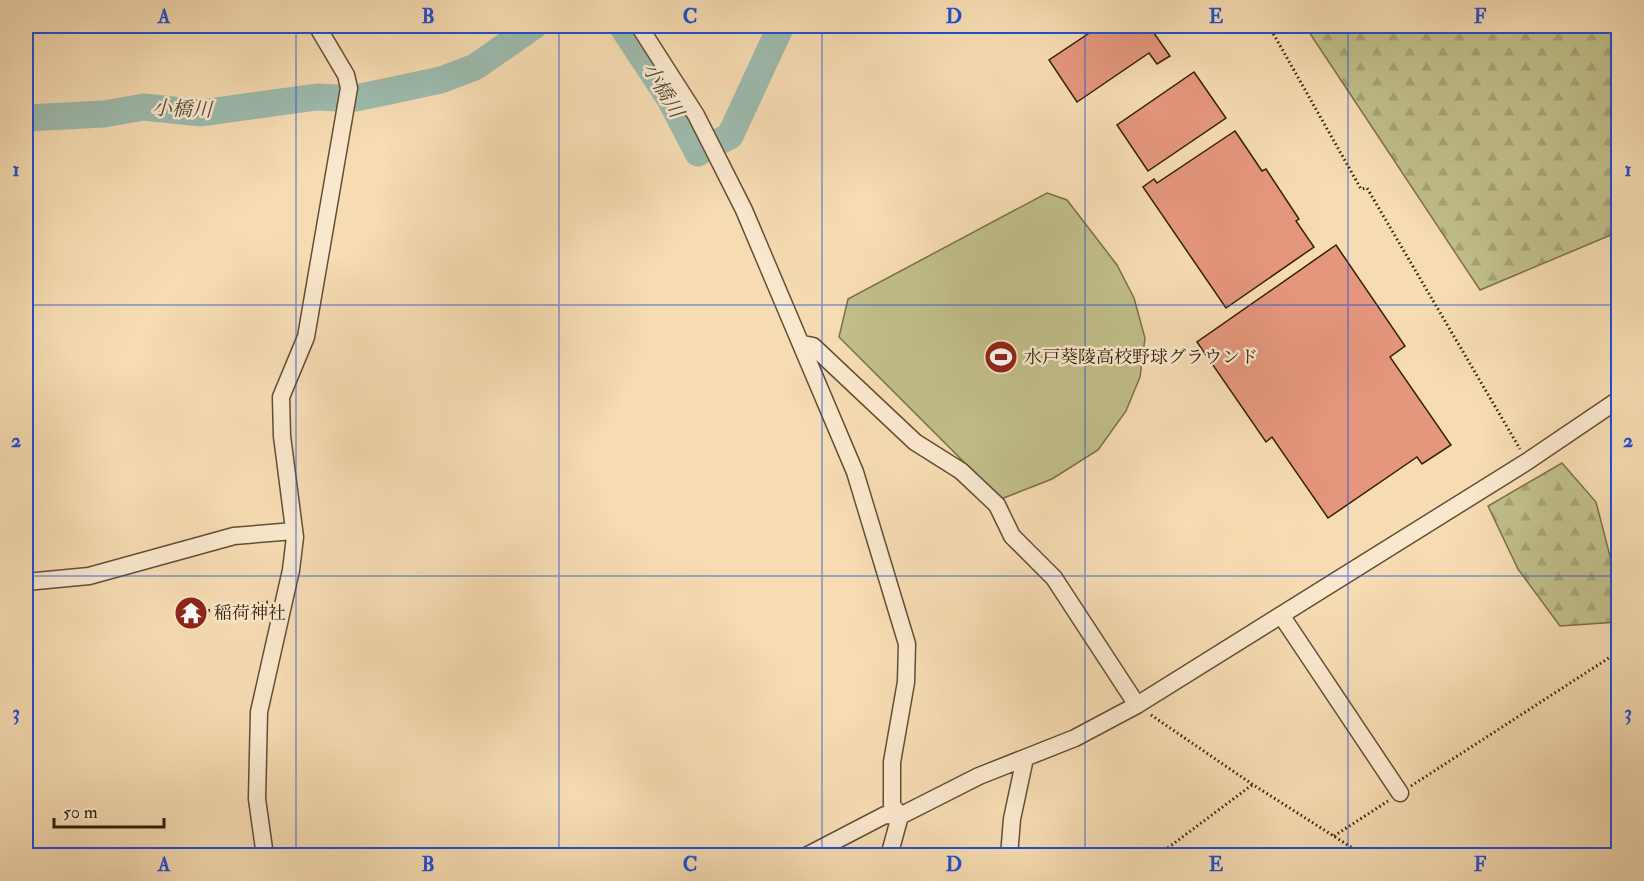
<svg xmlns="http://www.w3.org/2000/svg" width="1644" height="881" font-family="'IM FELL Double Pica','Noto Serif JP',serif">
<defs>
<pattern id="forest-firs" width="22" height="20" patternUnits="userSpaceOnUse" patternTransform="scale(1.5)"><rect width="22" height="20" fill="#c1bf8a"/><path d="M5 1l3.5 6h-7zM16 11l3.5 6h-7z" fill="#a6a476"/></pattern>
</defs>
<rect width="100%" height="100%" fill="#f7dcb3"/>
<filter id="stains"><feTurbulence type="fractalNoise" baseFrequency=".00333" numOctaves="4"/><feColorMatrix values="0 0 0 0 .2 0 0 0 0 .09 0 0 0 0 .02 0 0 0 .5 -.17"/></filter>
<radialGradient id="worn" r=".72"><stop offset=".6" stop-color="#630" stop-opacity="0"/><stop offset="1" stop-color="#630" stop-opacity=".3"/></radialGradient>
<!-- forest -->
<path fill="url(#forest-firs)" stroke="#7a704a" stroke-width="1.5" d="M1305,26H1618V232L1480,290Z
M1562,463L1596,502L1618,587V622L1560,626L1518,569L1488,506Z"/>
<!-- park -->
<path fill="#c1bf8a" stroke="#7a704a" stroke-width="1.5" d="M1047,193L1067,200L1117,265L1134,298L1145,338L1140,377L1126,411L1098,450L1052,479L1001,499L839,337L848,299Z"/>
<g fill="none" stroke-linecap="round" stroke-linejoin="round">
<!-- river -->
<path stroke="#9dbbae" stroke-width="27" d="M622,26L670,99L698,153L701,151
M356,98L441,80L475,67L534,26
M26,118L104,114L144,107L201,113L317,97L338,98
M716,143L730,136L781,26"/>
</g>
<!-- building -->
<path fill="#e5977d" stroke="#322009" stroke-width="1.5" d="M1100,26H1149L1170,56L1157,64L1149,53L1077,102L1049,60Z
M1194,72L1226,118L1148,171L1117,125Z
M1235,131L1262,171L1266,169L1299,219L1296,221L1314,247L1226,308L1143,187L1154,179L1157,183Z
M1336,245L1405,346L1390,357L1451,445L1422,464L1417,457L1328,518L1272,437L1266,442L1197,342Z"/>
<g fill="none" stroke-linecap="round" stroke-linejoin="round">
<defs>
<path id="minor" d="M639,26L696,115L744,210L855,472L907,644L906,682L892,762V805L900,816
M803,344L813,346L915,442L961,471L997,505L1012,536L1054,578L1137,705
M26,582L89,576L234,536L294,531
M1281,615L1400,793
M265,856L257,799L259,712L291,570L295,537L282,436L281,397L306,337L349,88L346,75L317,26
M806,856L885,815L900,816
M889,856L900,816L979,776L1075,738L1137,705L1528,461L1618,400
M1009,856L1012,819L1025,758"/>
</defs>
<!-- minor casing -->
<use href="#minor" stroke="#634f34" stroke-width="19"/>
<!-- path -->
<path stroke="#322009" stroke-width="3" stroke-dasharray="1.5 3" stroke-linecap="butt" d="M1269,26L1361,189L1367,188L1520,449
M204,611L268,602
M1151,715L1252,784L1365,856
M1411,786L1618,652
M1334,836L1388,801
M1157,856L1252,785"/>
<!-- minor -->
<use href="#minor" stroke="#fae8ce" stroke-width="16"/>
</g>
<!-- grid -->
<path fill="none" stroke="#1d4ed8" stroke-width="1.5" stroke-opacity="0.55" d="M296,26V856M559,26V856M822,26V856M1085,26V856M1348,26V856M26,305H1618M26,576H1618"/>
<!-- icons -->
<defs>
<symbol id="stadium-disc" viewBox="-11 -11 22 22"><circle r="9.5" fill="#8f2418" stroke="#fae8ce"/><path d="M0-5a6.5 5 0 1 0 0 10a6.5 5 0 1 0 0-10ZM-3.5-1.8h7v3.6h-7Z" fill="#fff"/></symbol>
<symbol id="temple-disc" viewBox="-11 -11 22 22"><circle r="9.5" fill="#8f2418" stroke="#fae8ce"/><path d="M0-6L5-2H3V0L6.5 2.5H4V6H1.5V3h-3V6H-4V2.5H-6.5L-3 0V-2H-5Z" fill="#fff"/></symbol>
</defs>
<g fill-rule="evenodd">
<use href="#stadium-disc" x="982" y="338" width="38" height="38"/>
<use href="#temple-disc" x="172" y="594" width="38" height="38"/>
</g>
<g text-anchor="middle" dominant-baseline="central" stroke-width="5" stroke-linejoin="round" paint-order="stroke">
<!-- poi labels -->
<g font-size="18" fill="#322009" stroke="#fae8ce" text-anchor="start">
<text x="1024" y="357">水戸葵陵高校野球グラウンド</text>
<text x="214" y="613">稲荷神社</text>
</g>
<!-- water labels -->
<g font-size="20" font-style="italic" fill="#524e3b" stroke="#fae8ce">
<text transform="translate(663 90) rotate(59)">小橋川</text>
<text transform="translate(182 109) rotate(2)">小橋川</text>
</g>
</g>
<!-- margin -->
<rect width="1644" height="881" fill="none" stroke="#f7dcb3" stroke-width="66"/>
<!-- scale -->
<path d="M54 818v9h110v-9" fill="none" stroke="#322009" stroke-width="3"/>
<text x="63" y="818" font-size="18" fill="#322009" stroke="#fae8ce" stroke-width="4.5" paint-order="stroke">50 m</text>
<rect x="33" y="33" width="1578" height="815" fill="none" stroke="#1d4ed8" stroke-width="2"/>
<g font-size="20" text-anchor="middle" font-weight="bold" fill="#1d4ed8">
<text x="164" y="23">A</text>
<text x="428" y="23">B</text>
<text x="690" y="23">C</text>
<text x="954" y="23">D</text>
<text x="1216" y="23">E</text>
<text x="1480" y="23">F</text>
<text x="16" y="176">1</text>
<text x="1628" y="176">1</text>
<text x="16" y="447">2</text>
<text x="1628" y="447">2</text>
<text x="16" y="719">3</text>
<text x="1628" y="719">3</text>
<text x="164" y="871">A</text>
<text x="428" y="871">B</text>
<text x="690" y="871">C</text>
<text x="954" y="871">D</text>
<text x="1216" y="871">E</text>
<text x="1480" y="871">F</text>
</g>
<rect width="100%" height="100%" filter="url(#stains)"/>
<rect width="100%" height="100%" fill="url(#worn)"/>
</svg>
